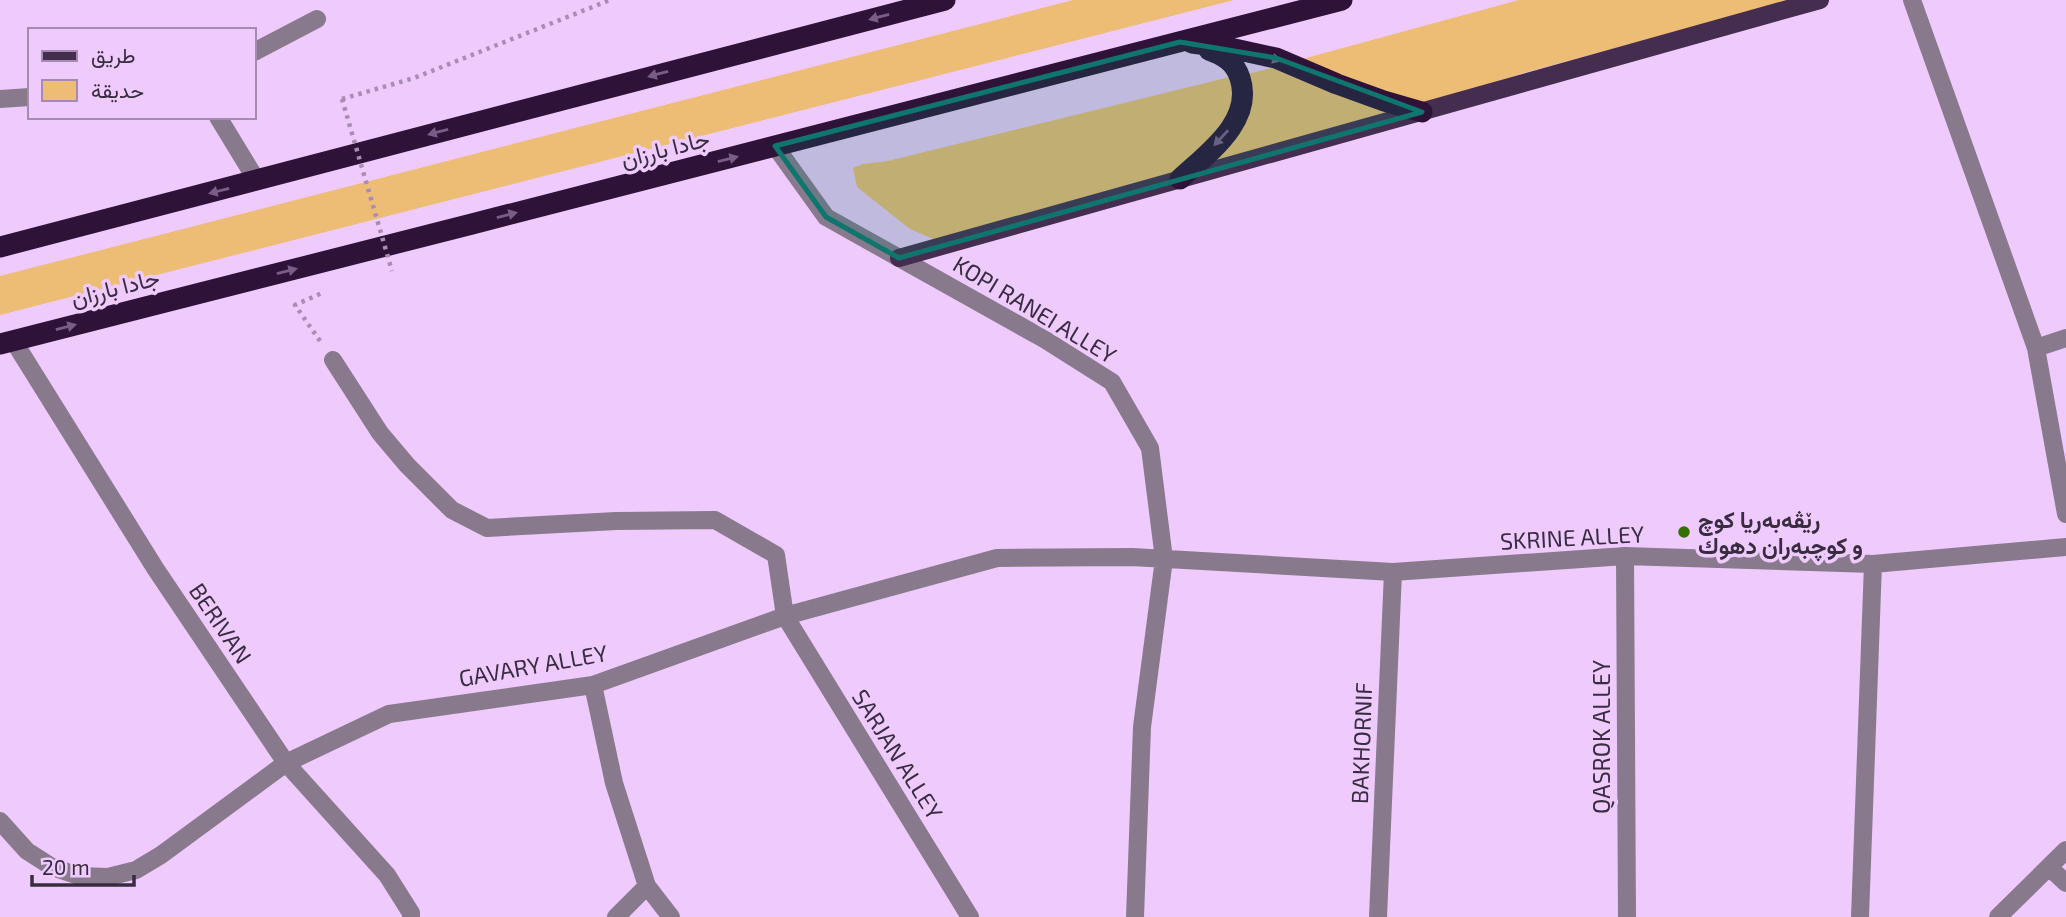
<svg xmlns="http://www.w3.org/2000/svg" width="2066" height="917" font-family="'Exo 2',Vazirmatn,sans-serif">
<rect width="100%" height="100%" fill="#eecbfc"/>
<!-- green -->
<path fill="#edbc75" d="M1073,0H1234L0,315V276Z
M1519,0H1793L1527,72L1420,107L1295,61Z
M1282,65L1398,110L1192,172L1220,145L1244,75Z
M1234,76L1233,117L1177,173L938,241L910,229L857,187L853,168L863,164L888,161Z"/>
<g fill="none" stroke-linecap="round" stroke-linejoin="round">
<!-- path -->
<path stroke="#a88db3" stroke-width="4.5" stroke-dasharray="3.5 5" stroke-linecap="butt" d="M342,99L414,78L610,0
M320,341L295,305L322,293"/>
<!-- minor -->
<path stroke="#88798d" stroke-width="18" d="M1912,0L2036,348L2066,514
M254,52L317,19
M0,99L30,97
M218,117L257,181
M775,146L826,217L1044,339L1112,382L1150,448L1164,559L1142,727L1135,917
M13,340L155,568L286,763L387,875L411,913V917
M2036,348L2066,338
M333,360L380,433L407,465L452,510L487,528L616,521L715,520L776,555L785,616L970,917
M1625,556L1627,917
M593,685L614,783L647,886L671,917
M0,821L27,851L52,867L79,876L108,877L136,870L161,855L286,763L389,714L593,685L785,616L997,558L1132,557L1393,572L1625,556L1873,564L2066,547
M2049,867L2066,883
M616,917L647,886
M1378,917L1393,572
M1860,917L1873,564
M1998,917L2066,850"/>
<!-- major -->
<path stroke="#452d4f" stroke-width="18" d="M899,258L1820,0"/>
<!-- highway -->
<path stroke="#2e1238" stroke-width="21" d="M1192,43L1230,48L1276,58L1337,84L1384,101L1422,112
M1180,179C1208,153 1254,121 1240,78C1235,62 1223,55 1209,50
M0,247L945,0
M0,344L472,224L1342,0"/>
<!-- path-bridge -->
<path stroke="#a88db3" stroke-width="4.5" stroke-dasharray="3.5 5" stroke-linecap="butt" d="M342,99L392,271"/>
</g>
<!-- one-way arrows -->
<defs><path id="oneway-solid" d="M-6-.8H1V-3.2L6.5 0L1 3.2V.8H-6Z" transform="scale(1.75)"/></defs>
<g fill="#7b5c86">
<use href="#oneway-solid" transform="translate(879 17) rotate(165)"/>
<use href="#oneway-solid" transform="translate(1271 58) rotate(16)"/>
<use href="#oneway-solid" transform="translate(658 74) rotate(165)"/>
<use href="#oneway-solid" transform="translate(438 132) rotate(165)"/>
<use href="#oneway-solid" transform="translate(1221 138) rotate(133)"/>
<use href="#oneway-solid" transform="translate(728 159) rotate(-14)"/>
<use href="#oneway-solid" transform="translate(219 191) rotate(166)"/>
<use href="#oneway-solid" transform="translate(507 215) rotate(-14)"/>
<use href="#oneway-solid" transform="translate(287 271) rotate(-14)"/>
<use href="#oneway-solid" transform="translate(66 327) rotate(-14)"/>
</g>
<!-- marked area -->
<path fill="#0f766e" fill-opacity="0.2" stroke="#0f766e" stroke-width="5" stroke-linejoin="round" d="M1180,42L1276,58L1422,112L899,258L826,217L775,146Z"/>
<!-- markers -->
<circle fill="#337001" stroke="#eecbfc" stroke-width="2.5" cx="1684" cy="532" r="7"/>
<g text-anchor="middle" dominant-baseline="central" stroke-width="7" stroke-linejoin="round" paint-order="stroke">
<!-- street labels -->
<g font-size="23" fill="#3a2c40" stroke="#eecbfc">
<text transform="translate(665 148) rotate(-14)">جادا بارزان</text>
<text transform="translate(115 287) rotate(-14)">جادا بارزان</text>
<text transform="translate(1035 309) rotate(31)">KOPI RANEI ALLEY</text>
<text transform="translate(1572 537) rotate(-3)">SKRINE ALLEY</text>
<text transform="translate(221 623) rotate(56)">BERIVAN</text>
<text transform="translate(533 665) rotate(-10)">GAVARY ALLEY</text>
<text transform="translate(1601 737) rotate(-90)">QASROK ALLEY</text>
<text transform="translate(1361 743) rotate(-88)">BAKHORNIF</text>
<text transform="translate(898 754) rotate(58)">SARJAN ALLEY</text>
</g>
<!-- poi labels -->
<g font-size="23" font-weight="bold" fill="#3a2c40" stroke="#eecbfc" text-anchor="start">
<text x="1698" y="519">رێڤه‌به‌ریا كوچ<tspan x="1698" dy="26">و كوچبه‌ران دهوك</tspan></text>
</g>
</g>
<!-- legend -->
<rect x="28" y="28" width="228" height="91" fill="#eecbfc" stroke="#a68bb1" stroke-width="2"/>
<rect x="42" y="51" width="35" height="10" fill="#452d4f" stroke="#a68bb1" stroke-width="2"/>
<text x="91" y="63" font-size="21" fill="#3a2c40">طريق</text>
<rect x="42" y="80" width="35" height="21" fill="#edbc75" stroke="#a68bb1" stroke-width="2"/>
<text x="91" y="98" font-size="21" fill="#3a2c40">حديقة</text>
<!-- scale -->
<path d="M32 875v10h102v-10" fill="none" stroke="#3a2c40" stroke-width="3.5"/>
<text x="42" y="875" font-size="21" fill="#3a2c40" stroke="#eecbfc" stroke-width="5" paint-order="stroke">20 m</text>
</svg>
